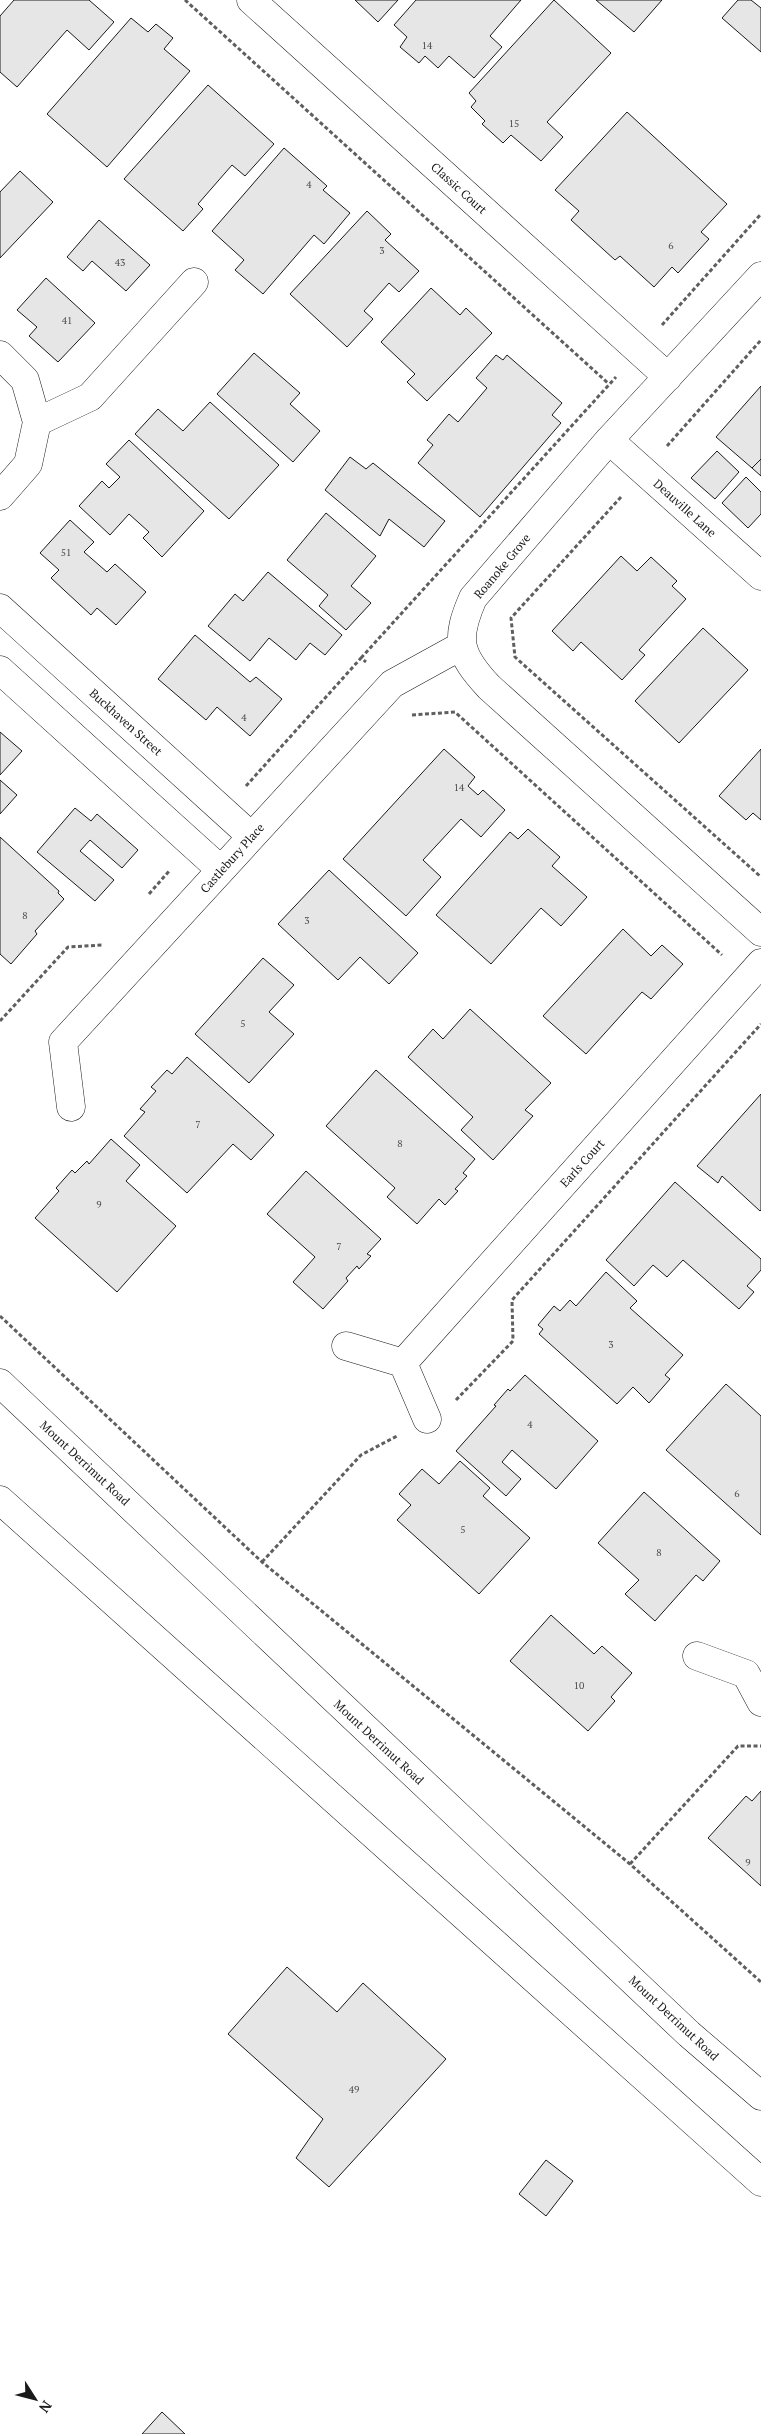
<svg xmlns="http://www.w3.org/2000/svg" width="761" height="2434" font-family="'PT Serif',serif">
<rect width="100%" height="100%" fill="#fff"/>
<!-- building -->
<path fill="#e6e6e6" stroke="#1a1a1a" d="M14,0H89L114,22L89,50L67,30L17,87L0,72V16Z
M355,0H398L378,22Z
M416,0H521L490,36L502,47L474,78L449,56L438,68L425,56L419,63L400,47L407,37L394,25Z
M554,0L611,53L547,122L563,137L541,161L511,135L503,143L482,124L485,121L471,107L476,101L469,93Z
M596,0H662L634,32Z
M738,0H751L761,8V52L722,18Z
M131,18L148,32L156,24L173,38L164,49L190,71L107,167L47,114Z
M208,85L274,144L245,176L232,165L198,204L203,209L183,231L124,179Z
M627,112L727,204L701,232L709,239L678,273L672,267L654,287L620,256L615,260L571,220L579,211L555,190Z
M284,148L327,186L323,190L350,213L324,244L314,235L263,294L235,270L244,260L212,231Z
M20,171L53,202L0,258V192Z
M367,211L391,234L385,240L419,271L399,292L389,283L364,311L373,319L347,347L290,294Z
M99,220L150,265L126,291L92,261L83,271L67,257Z
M46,278L95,323L58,362L29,336L37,327L17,310Z
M431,288L460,315L466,308L492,333L427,401L407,382L415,374L381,342Z
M254,353L300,393L290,404L320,431L293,462L217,394Z
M496,355L503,360L507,355L562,403L552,415L561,423L480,517L418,463L433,445L427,440L449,414L458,422L487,388L476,378Z
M761,386V459L752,468L716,437Z
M210,402L279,465L229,519L135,434L158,409L183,431Z
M129,440L204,511L162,557L143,538L149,532L129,514L110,535L79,506L102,481L109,488L120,477L106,464Z
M717,451L739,472L715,499L691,478Z
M350,457L366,469L373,463L445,521L424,547L389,519L380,536L325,490Z
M761,459V476L752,468Z
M746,477L761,492V514L748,528L722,503Z
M326,513L376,556L351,586L371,603L346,630L319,606L328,595L287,560Z
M70,520L94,542L84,552L107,572L115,564L146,592L116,625L97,608L91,615L51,578L59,570L40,553Z
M621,556L637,571L651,557L677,581L672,586L686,599L639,650L645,655L622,680L581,642L573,651L552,631Z
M268,572L342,635L325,655L310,643L296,660L269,638L250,661L208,626L235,594L243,601Z
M703,628L748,670L679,743L635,701Z
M195,635L250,682L256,677L282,699L250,736L217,707L206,720L158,679Z
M0,732L22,751L0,775Z
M444,749L475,777L468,786L478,795L483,790L505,810L481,837L461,819L423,860L441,877L406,916L343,859Z
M761,749V820L753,813L746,820L719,796Z
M0,780L17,795L0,814Z
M75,808L91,821L97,814L138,850L122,868L90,840L80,851L114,880L95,901L37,852Z
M528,829L560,857L552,866L587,897L561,926L541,908L491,964L436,915L510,832L518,839Z
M0,837L59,891L58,893L64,899L35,931L37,934L11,964L0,954Z
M329,870L418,953L389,984L360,957L338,980L278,924Z
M623,929L651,956L662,945L683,964L651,999L642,992L586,1054L543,1016Z
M263,958L294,985L269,1012L294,1034L249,1083L195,1034Z
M470,1009L551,1083L525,1110L533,1116L493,1160L461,1130L473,1117L408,1057L433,1029L443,1039Z
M187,1057L274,1135L251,1160L233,1144L187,1193L124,1136L145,1112L140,1109L156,1091L151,1087L167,1070L172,1074Z
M376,1070L475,1159L463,1173L467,1176L455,1189L458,1191L445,1205L439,1199L417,1224L387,1197L395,1188L326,1126Z
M761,1094V1210L760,1211L722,1176L718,1183L697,1166Z
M111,1139L140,1165L126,1181L176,1226L117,1292L35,1218L59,1191L56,1188L72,1170L75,1173L87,1161L89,1164Z
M306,1171L381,1239L367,1254L371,1256L359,1269L357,1266L346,1278L348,1281L323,1309L293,1282L315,1257L267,1214Z
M675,1182L761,1259V1270L747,1286L754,1292L739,1309L683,1260L667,1277L653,1265L634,1286L606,1260Z
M606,1272L637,1301L630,1308L683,1355L665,1375L670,1379L649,1403L633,1387L617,1404L539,1334L543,1329L538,1325L554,1306L560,1311L570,1300L576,1306Z
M525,1375L598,1441L556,1489L512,1450L502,1462L521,1479L506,1496L456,1451L496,1406L494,1405L508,1389L510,1391Z
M726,1384L761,1416V1535L666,1450Z
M460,1461L490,1488L483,1496L530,1538L479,1594L397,1520L411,1505L399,1494L422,1469L439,1484Z
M644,1492L720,1561L703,1581L696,1575L655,1621L625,1594L639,1580L598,1543Z
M551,1615L594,1654L602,1646L632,1673L611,1697L615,1701L588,1731L510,1661Z
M761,1791V1886L708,1838L746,1796L752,1801Z
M287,1967L337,2012L363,1983L446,2059L329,2187L296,2158L323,2119L228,2034Z
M546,2160L573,2181L546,2216L519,2194Z
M162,2412L185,2434H142Z"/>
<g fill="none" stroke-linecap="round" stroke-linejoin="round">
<defs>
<path id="minor" d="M251,0L668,377
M761,276L609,440L473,598C455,639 458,654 489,687L761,932
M0,355L25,380L37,422L28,464L0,496
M37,422L90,397L194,282
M609,440L761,576
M0,608L251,836
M0,670L221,870
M71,1107L63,1042L392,684L461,646
M346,1346L403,1363L427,1419
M403,1363L761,963
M697,1656L746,1674L761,1702"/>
<path id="major" d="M0,1383L689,2034L761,2096
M0,1500L761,2182"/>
</defs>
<!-- minor casing -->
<use href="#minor" stroke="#1a1a1a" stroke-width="29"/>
<!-- major casing -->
<use href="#major" stroke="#1a1a1a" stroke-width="29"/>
<!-- path -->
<path stroke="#5f5f5f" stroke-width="3" stroke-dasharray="4 2.5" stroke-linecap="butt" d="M185,0L609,384
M662,325L761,214
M667,446L761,340
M621,497L511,618L515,657L761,877
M361,658L616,377
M412,715L455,712L722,955
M246,786L361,658L366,662
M149,894L170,870
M0,1021L68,947L103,945
M0,1316L262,1562L630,1864L761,1982
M456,1400L513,1341L512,1300L761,1024
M262,1562L361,1455L397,1436
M630,1864L738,1746H761"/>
<!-- minor -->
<use href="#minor" stroke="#fff" stroke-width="28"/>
<!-- major -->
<use href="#major" stroke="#fff" stroke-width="28"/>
</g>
<g text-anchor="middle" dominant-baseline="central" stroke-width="4" stroke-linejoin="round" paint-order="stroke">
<!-- number labels -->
<g font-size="10" fill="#4d4d4d">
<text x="427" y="45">14</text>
<text x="514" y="123">15</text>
<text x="309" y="184">4</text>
<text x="671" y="245">6</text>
<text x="382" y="250">3</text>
<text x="120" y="262">43</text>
<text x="67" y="320">41</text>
<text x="66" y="552">51</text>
<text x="244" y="717">4</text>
<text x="459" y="787">14</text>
<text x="25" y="915">8</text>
<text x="307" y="920">3</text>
<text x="243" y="1023">5</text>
<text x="198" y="1124">7</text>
<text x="400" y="1143">8</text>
<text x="99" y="1204">9</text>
<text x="339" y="1246">7</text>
<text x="611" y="1344">3</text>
<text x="530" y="1424">4</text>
<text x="737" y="1493">6</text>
<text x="463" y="1529">5</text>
<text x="659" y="1552">8</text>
<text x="579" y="1685">10</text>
<text x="748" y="1862">9</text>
<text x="354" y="2089">49</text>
</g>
<!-- street labels -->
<g font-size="12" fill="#1a1a1a" stroke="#fff">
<text transform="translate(459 188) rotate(42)">Classic Court</text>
<text transform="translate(685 508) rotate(42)">Deauville Lane</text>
<text transform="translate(502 566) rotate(-50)">Roanoke Grove</text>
<text transform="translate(126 722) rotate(42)">Buckhaven Street</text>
<text transform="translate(232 858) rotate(-48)">Castlebury Place</text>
<text transform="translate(582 1163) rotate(-48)">Earls Court</text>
<text transform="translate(85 1463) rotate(43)">Mount Derrimut Road</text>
<text transform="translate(379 1742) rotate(43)">Mount Derrimut Road</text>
<text transform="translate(674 2018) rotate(43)">Mount Derrimut Road</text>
</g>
</g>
<!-- north arrow -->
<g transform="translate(35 2399) rotate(126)" stroke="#ffffff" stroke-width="4" paint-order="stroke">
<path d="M0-4L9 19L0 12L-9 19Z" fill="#1a1a1a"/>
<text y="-8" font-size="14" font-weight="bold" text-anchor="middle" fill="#1a1a1a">N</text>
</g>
</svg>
